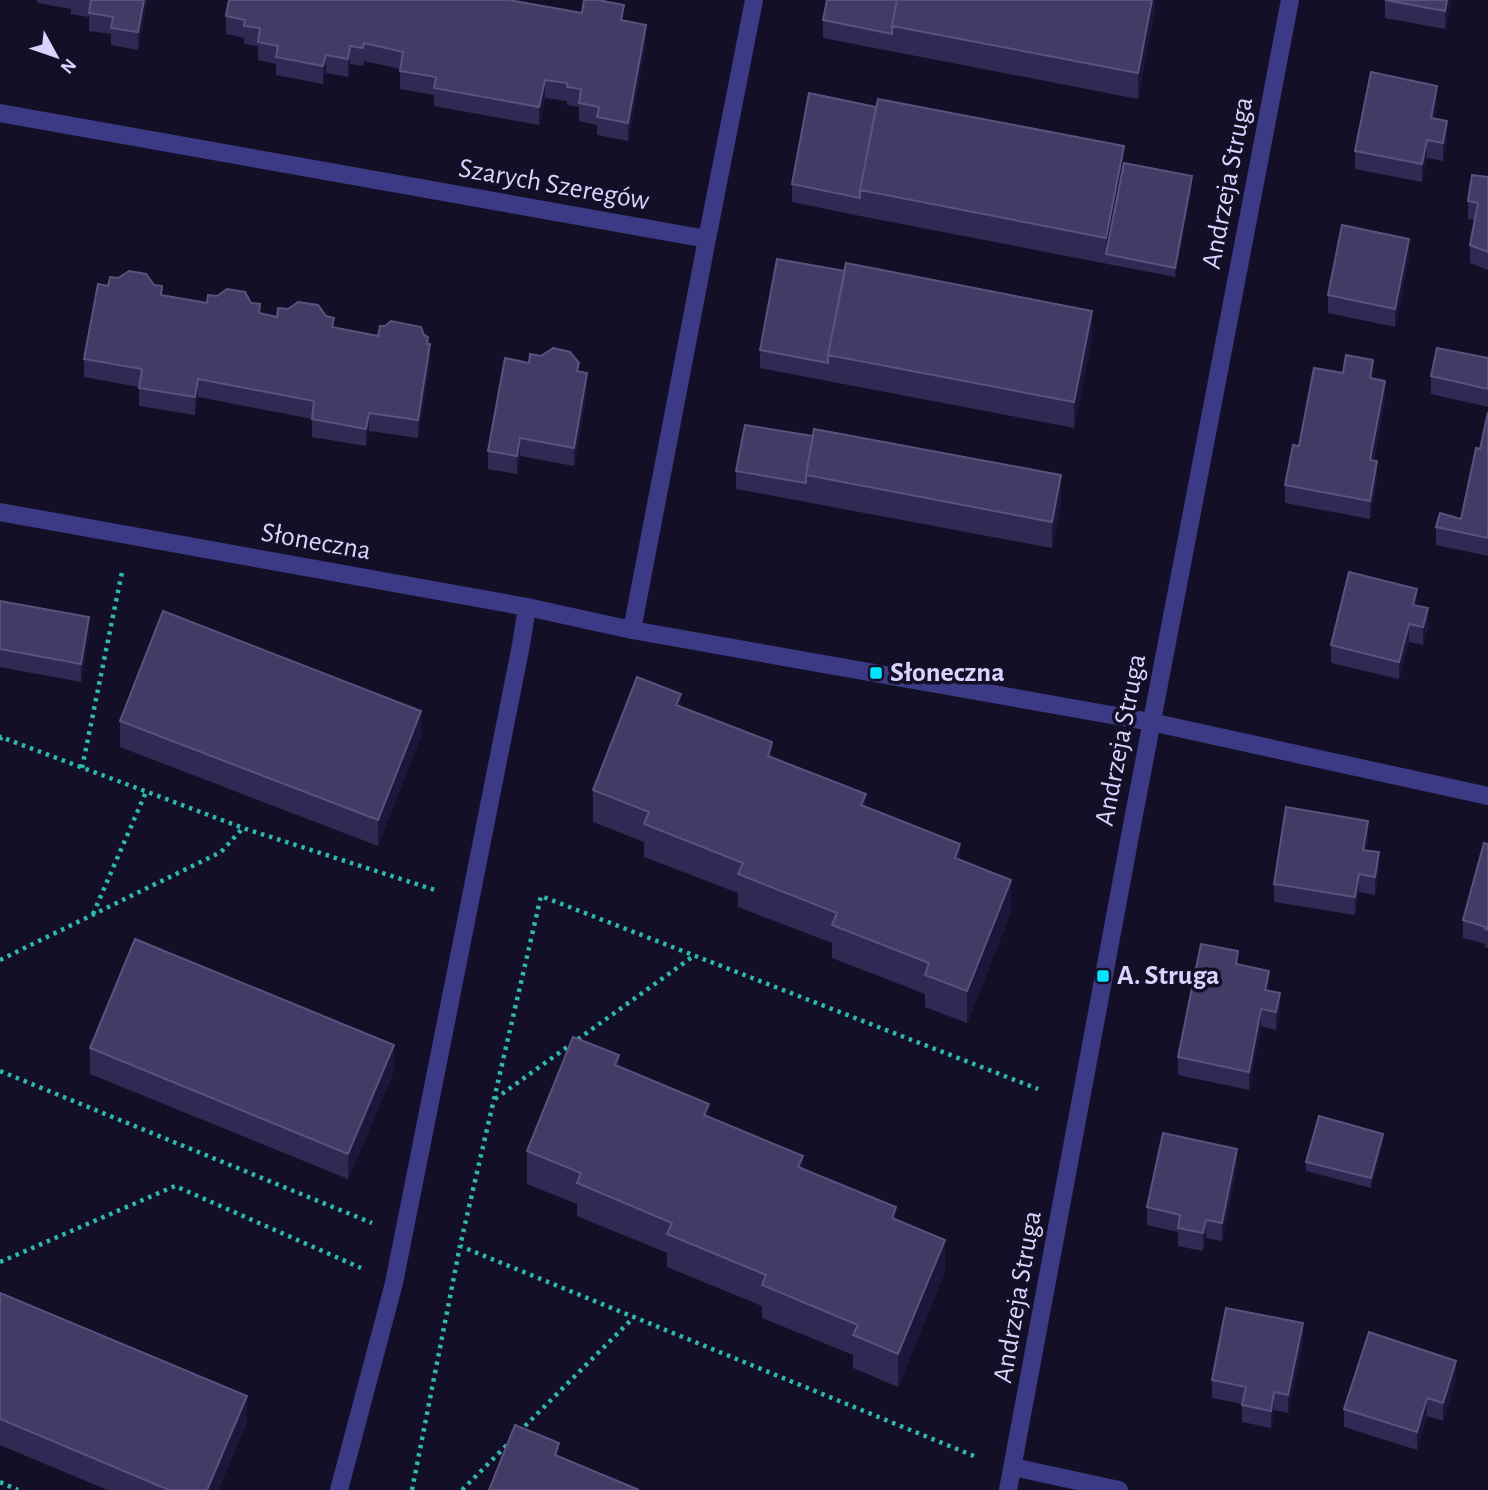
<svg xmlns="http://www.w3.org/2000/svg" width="1488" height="1490" font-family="'Alegreya Sans',sans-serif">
<rect width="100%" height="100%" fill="#130f26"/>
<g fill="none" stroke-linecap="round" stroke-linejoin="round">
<!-- path -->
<path stroke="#2fb8b0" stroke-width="4.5" stroke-dasharray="3.5 5" stroke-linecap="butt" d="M0,740L1,737L243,828L438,891
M82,768L122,572
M93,914L146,792
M0,960L221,852L243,828
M0,1071L372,1223
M495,1099L695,955
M0,1262L175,1186L361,1268
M519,1432L634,1317
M974,1456L460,1246L541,896L1038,1089
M0,1482L18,1490
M412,1490L460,1246
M462,1490L511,1441"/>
<!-- lane -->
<path stroke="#3d3a85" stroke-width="18" d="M339,1490L394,1283L521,645L527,607"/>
<!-- street -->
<path stroke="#3d3a85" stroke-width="18" d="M0,113L707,239L632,630
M707,239L754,0
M0,512L527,607L632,630L1151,722L1488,796
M1013,1467L1119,1490
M1008,1490L1133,820L1290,0"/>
</g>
<!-- wall -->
<path fill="#312854" d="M37,0H147L138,50L111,45V34L89,31V17L71,14V9L37,3Z
M1155,0V8L1138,99L823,38V20Z
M1385,0H1451L1445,29L1385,18Z
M226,16L624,21L646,43L628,141L597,135V125L579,121V107L567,105V101L545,98L539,125L434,106V95L400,89V69L364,61L363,66L350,64L348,77L326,73L323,84L276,75V64L258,60V46L244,44V38L226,34Z
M1437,103L1434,118L1447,139L1443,161L1427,158L1422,182L1355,169V151Z
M1124,163L1192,185L1175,277L860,216L792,202V184Z
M1488,177V270L1470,263V245L1475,220L1468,219V201Z
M1409,257L1395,327L1328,313V295Z
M108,286L207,303H251L260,313L378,336L428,344L430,362L418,438L369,431L366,446L312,437V419L198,397L195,415L139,406V387L84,377V359Z
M1092,337L1074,428L760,368V350Z
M1488,358V407L1431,394V376Z
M579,372L587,391L574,466L520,456L517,474L488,469V451Z
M1373,379L1385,399L1374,460L1377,479L1370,519L1285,503V485L1299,446Z
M1488,412V556L1436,545V527L1461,519L1480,449Z
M745,425L1061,501L1052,548L736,489V471Z
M0,601L89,635L81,682L0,667Z
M1417,606L1428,626L1423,645L1409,642L1399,679L1331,663V645Z
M681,707L772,757L866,807L960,860L1011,912L967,1023L925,1007V994L832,958V943L738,907V893L644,857V842L593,822V790Z
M120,721L421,736L378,846L120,747Z
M1368,838L1366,850L1379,870L1375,895L1359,892L1355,915L1274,902V884Z
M1488,844V948L1485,947V944L1463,938V920Z
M1238,964L1269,988V991L1280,1011L1276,1030L1261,1026L1249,1090L1178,1075V1057Z
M90,1048L394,1071L348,1179L90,1074Z
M619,1067L896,1220L945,1272L898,1387L853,1368V1355L762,1318V1306L667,1267V1253L577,1216V1204L527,1184V1151Z
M1383,1143L1371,1188L1306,1171V1162Z
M1237,1166L1222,1241L1206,1238L1203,1251L1178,1246V1232L1147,1225V1207Z
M0,1293L247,1422L218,1490H107L0,1445Z
M1303,1341L1288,1413L1274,1410L1271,1428L1242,1422V1404L1212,1398V1380Z
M1456,1379L1443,1421L1427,1416L1417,1450L1344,1427V1409Z"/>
<!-- shaded-wall -->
<path fill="#1d163a" d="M144,0H147L138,50V32Z
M1152,0H1155V8L1138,99V73Z
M1447,0H1451L1445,29V11Z
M646,25V43L628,141V123Z
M350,46V64L348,77V59Z
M326,55V73L323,84V66Z
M545,80V98L539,125V107Z
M1437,86V103L1431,135V118Z
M1447,121V139L1443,161V143Z
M1427,140V158L1422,182V164Z
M1124,146V172L1106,254V238Z
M1192,176V185L1175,277V268Z
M1409,239V257L1395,327V309Z
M1092,311V337L1074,428V402Z
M430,344V362L418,438V420Z
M1373,360V378H1370Z
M587,373V391L574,466V448Z
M198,379V397L195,415V397Z
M1385,381V399L1370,478V460Z
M369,413V431L366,446V429Z
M520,438V456L517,474V456Z
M1377,461V479L1370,519V501Z
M1061,475V501L1052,548V522Z
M1417,589V607L1413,605Z
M1428,608V626L1423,645V627Z
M89,617V635L81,682V664Z
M1409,624V642L1399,679V662Z
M681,694V727L676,705Z
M421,711V736L378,846V820Z
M772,742V775L768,756Z
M866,794V827L861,805Z
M1368,821V838L1363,868V850Z
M960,844V876L955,858Z
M1379,852V870L1375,895V877Z
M1359,874V892L1355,915V897Z
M1011,880V912L967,1023V991Z
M1269,971V988L1265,1008V990Z
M1280,993V1011L1276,1030V1012Z
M1261,1009V1026L1249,1090V1072Z
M394,1045V1071L348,1179V1154Z
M619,1055V1088L615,1065Z
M709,1104V1137L704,1115Z
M1383,1134V1143L1371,1188V1178Z
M1237,1149V1166L1222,1241V1223Z
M803,1156V1189L798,1167Z
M896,1207V1240L892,1218Z
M1206,1220V1238L1203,1251V1233Z
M945,1240V1272L898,1387V1354Z
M1303,1323V1341L1288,1413V1395Z
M1456,1361V1379L1443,1421V1403Z
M1274,1392V1410L1271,1428V1411Z
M247,1396V1422L218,1490H207Z
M1427,1398V1416L1417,1450V1432Z
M559,1443V1476L555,1455Z"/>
<!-- building -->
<path fill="#433a66" stroke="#5a527e" stroke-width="2" d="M91,0H144L138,32L111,28L113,17L89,13Z
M229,0H509L582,13L584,0H598L624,5L621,20L646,25L628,123L597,117L599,107L579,103L581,89L567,87V83L545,80L539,107L434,88L436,77L400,71L403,52L364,43L363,48L350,46L348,59L326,55L323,66L276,57L278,46L258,42L260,28L244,26L245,20L226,16Z
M827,0H897L892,26V34L823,20Z
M897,0H1152L1138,73L892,26Z
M1385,0H1447L1445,11Z
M1371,72L1437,86L1431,118L1447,121L1443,143L1427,140L1422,164L1355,151Z
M809,93L876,107L860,190V198L792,184Z
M878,99L1124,146L1106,238L860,190Z
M1124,163L1192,176L1175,268L1106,254Z
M1472,175L1488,177V252L1470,245L1478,203L1468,201Z
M1342,225L1409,239L1395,309L1328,295Z
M777,259L845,271L828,355V363L760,350Z
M846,263L1092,311L1074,402L828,355Z
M129,271L146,274L154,285L162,286L161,295L207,303L208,295L217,296L227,289L245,292L251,303L260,304L259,313L277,317L278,308L288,309L298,302L318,305L326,316L334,318L332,327L378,336L380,326H385L391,321L421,327L424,335L428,337L427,344H430L418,420L369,413L366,429L312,419L314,401L198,379L195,397L139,388L142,369L84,359L98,284L108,286L110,277L118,278Z
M553,348L570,352L579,363L577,371L587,373L574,448L520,438L517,456L488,451L505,358L529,363L530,354L541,356Z
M1437,348L1488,358V389L1431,376Z
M1346,355L1373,360L1370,378L1385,381L1370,460L1377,461L1370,501L1285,485L1293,445L1299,446L1314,368L1343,373Z
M1488,412V538L1436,527L1440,513L1461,519L1476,448L1480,449Z
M745,425L813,436L806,475V483L736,471Z
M814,429L1061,475L1052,522L806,475Z
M1349,572L1417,589L1413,605L1428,608L1423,627L1409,624L1399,662L1331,645Z
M0,601L89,617L81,664L0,649Z
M163,611L421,711L378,820L120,721Z
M637,677L681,694L676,705L772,742L768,756L866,794L861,805L960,844L955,858L1011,880L967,991L925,975L929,963L832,925L837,913L738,874L743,863L644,824L649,812L593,790Z
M1286,807L1368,821L1363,850L1379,852L1375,877L1359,874L1355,897L1274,884Z
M1484,843L1488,844V930L1485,929L1486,927L1463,920Z
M135,939L394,1045L348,1154L90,1048Z
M1201,944L1238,951L1236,964L1269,971L1265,990L1280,993L1276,1012L1261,1009L1249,1072L1178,1057Z
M573,1037L619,1055L615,1065L709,1104L704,1115L803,1156L798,1167L896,1207L892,1218L945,1240L898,1354L853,1335L858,1325L762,1285L766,1275L667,1234L672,1223L577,1183L581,1173L527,1151Z
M1319,1116L1383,1134L1371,1178L1306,1162Z
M1163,1133L1237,1149L1222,1223L1206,1220L1203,1233L1178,1228L1180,1215L1147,1207Z
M0,1293L247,1396L207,1490H169L0,1419Z
M1226,1308L1303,1323L1288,1395L1274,1392L1271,1411L1242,1405L1246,1387L1212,1380Z
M1369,1332L1456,1361L1443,1403L1427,1398L1417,1432L1344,1409Z
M515,1425L559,1443L555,1455L639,1490H489Z"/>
<!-- markers -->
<g fill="#00e5ff" stroke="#130f26" stroke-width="2.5">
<rect x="869" y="666" width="14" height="14" rx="3.5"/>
<rect x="1096" y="969" width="14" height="14" rx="3.5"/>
</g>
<g text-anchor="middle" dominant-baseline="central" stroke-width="7" stroke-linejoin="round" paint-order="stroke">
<!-- street labels -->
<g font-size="28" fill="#d9d4ff" stroke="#130f26">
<text transform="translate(1228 183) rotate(-79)">Andrzeja Struga</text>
<text transform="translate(554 185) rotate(10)">Szarych Szeregów</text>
<text transform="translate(316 542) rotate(10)">Słoneczna</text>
<text transform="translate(1121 740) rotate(-79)">Andrzeja Struga</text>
<text transform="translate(1018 1297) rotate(-80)">Andrzeja Struga</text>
</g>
<!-- poi labels -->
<g font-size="28" font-weight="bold" fill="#d9d4ff" stroke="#130f26" text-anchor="start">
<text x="890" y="673">Słoneczna</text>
<text x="1117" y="976">A. Struga</text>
</g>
</g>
<!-- north arrow -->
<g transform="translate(56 56) rotate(130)" stroke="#130f26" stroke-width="5" paint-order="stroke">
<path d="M0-5L12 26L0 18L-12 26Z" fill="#d9d4ff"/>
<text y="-10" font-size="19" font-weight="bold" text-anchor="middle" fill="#d9d4ff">N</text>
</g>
</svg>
